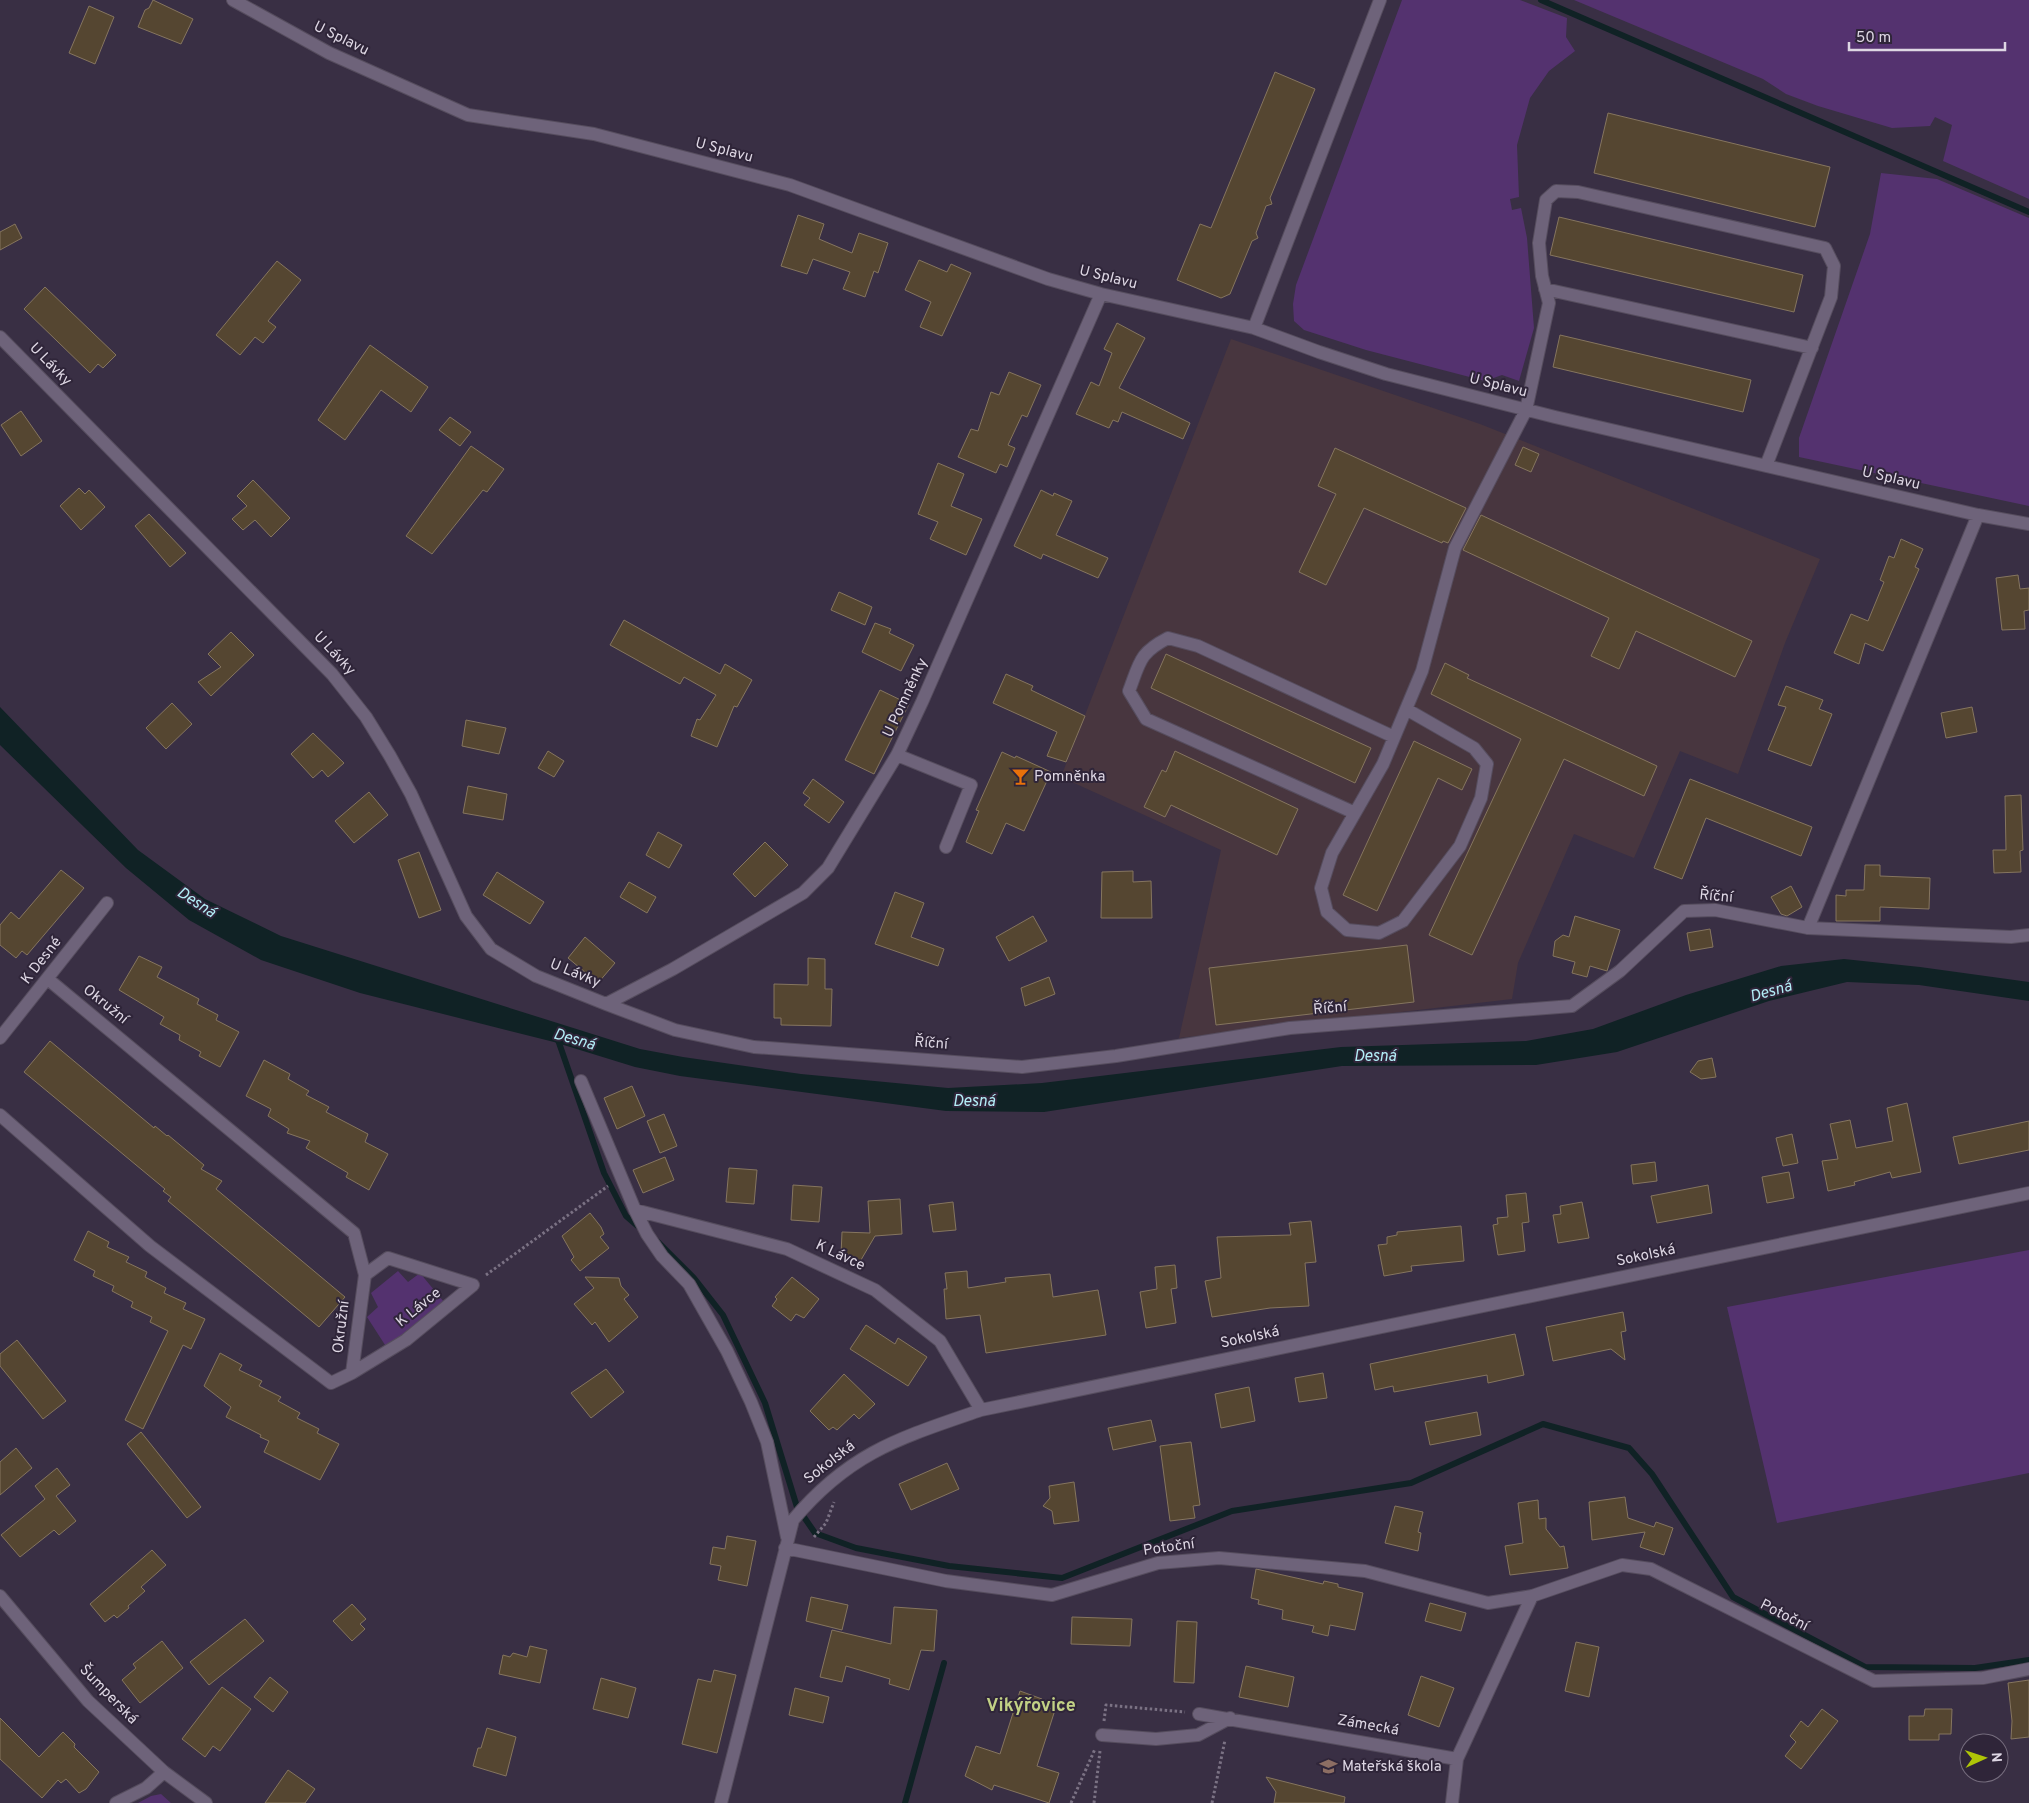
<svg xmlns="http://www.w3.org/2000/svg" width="2029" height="1803" font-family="Overpass,sans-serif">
<rect width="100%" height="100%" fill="#392f44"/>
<!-- industrial -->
<path fill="#48363f" d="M1231,339L1480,424L1820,559L1785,643L1738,774L1680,751L1634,858L1574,834L1518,963L1512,999L1179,1038L1221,850L1061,777Z"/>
<!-- green -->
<path fill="#54326f" d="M1402,0H1520L1567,18L1566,37L1575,51L1549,71L1530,98L1517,145L1519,197L1510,199L1512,210L1521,208L1527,238L1534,328L1519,381L1502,375L1485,381L1366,350L1304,330L1294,321L1293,304L1296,285Z
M1574,0H2029V199L1943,161L1952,125L1935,117L1930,126L1892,128L1818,106L1786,94L1763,79Z
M1881,173L1937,179L2029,218V506L1799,457V438L1870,234Z
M2029,1250V1473L1777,1523L1727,1307Z
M398,1271L408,1282L420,1273L444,1302L387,1348L367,1317L378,1307L371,1293Z
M161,1794L171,1803H138L151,1796Z"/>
<!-- water -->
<path fill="#102225" d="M0,707L138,850L205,899L281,936L640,1049L683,1057L801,1074L948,1088L1042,1083L1341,1047L1526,1041L1593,1029L1686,995L1781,966L1844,959L1920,967L2029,982V1001L1919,985L1847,982L1769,1001L1617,1052L1536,1065L1342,1066L1044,1112L946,1111L680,1076L635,1067L554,1042L360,993L261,960L189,920L126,868L0,745Z"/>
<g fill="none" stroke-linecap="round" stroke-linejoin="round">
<!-- stream -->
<path stroke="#102225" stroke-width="6" d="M1541,0L2029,212
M557,1037L604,1173L626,1216L641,1229
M655,1239L694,1278L723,1315L765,1403L797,1507L815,1533L856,1548L949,1566L1062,1578L1232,1511L1411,1483L1543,1424L1629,1448L1652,1474L1733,1597L1865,1667L1975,1668L2029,1660
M905,1803L944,1663"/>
</g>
<!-- building -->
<path fill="#554631" stroke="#85755f" d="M153,0L193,19L181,44L138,27L145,10L149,8Z
M89,6L114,17L95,64L69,53Z
M1275,72L1315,89L1270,198L1272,204L1266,206L1256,233L1258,238L1252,241L1230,294L1221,298L1177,280L1200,224L1211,228Z
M1608,113L1830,167L1815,227L1594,173Z
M798,215L824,224L819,239L852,253L859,233L888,243L878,273L874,271L865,297L843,289L850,272L813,259L807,274L781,266Z
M1559,217L1803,275L1794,312L1550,255Z
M15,224L22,238L0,250V232Z
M919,260L947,272L951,264L971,273L942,336L920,327L931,302L905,290Z
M277,261L301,280L268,321L276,327L263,343L255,337L240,355L216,335Z
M45,287L116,355L103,368L98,364L90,373L24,309Z
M1117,323L1145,338L1119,388L1190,423L1183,439L1122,412L1118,422L1113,420L1109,428L1076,414L1091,382L1099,386L1112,353L1104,349Z
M1560,335L1751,380L1743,412L1553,367Z
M370,345L428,387L411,412L381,390L345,440L318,420Z
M1009,372L1041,385L1027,417L1022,415L1008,445L1015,448L1007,467L1000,464L996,473L958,457L971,429L978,431L991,392L999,395Z
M21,411L42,441L21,456L1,425Z
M450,417L471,432L460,446L439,430Z
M471,446L504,469L487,492L483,490L432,554L406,536Z
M1523,447L1539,454L1531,472L1515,465Z
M1335,448L1466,508L1448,543L1443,541L1442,543L1364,508L1326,585L1299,572L1336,494L1318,486Z
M938,463L964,474L951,506L982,519L966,555L930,539L938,522L918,514Z
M253,480L290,518L271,537L255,520L243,530L232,519L247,506L237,496Z
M79,488L85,494L89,490L105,507L81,530L60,506Z
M1041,490L1053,496L1054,493L1072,501L1056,535L1108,558L1098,578L1043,554L1041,559L1014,546Z
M149,514L186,553L170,567L135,526Z
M1481,515L1752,641L1735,677L1636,631L1619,669L1591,656L1609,618L1463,550Z
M1901,539L1923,549L1915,567L1919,569L1883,651L1865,643L1859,664L1834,653L1851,614L1868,621L1884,582L1880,580L1889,556L1894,558Z
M2018,575L2020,589L2029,588V610L2024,611L2025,629L2002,630L1996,578Z
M839,592L872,607L865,625L831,610Z
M624,620L720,674L725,664L752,680L737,707L734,706L717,747L691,736L697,719L700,720L716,695L684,677L680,684L610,645Z
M875,623L891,629L889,633L914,645L901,671L862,652Z
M231,632L254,655L211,696L198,682L221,667L208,654Z
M1166,654L1371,748L1355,783L1151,688Z
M1445,663L1469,675L1467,678L1657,766L1644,796L1564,759L1472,955L1429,935L1521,739L1431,694Z
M1006,674L1033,686L1031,690L1085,716L1066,762L1047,756L1057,732L993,703Z
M1786,686L1823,700L1819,709L1832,714L1811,766L1768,750L1786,707L1778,705Z
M880,690L909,704L874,774L845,760Z
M172,703L192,724L166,749L146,728Z
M1972,707L1977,732L1946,738L1941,713Z
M466,720L506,728L499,754L462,746Z
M313,733L344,763L328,777L322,770L313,778L291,754Z
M1414,741L1472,769L1462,790L1438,778L1377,911L1343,895Z
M548,751L564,761L554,777L538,768Z
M1175,751L1298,809L1277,855L1171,805L1165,817L1144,807L1162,770L1166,772Z
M1002,752L1015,758L1016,756L1051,772L1024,831L1006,823L992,854L966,842L979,811L976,810Z
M813,779L844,802L829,823L804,805L810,798L803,793Z
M1690,779L1812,827L1801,856L1706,818L1682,879L1654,868Z
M468,786L507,794L503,820L463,813Z
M369,792L388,815L354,843L335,821Z
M2021,795L2023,850L2020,851L2021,872L1994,873L1993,850H2006L2005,796Z
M658,832L682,845L669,868L646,855Z
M765,842L788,865L755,897L733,874Z
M419,852L441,910L419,918L398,860Z
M1865,865H1880V876L1930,878L1929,909L1880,907V921H1836V895L1846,896V890H1864Z
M61,870L84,888L27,955L22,951L16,958L0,945V925L11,912L19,919Z
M1133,871V882L1151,881L1152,918H1101L1102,872Z
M497,872L544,902L530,924L483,895Z
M629,882L656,897L647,913L620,897Z
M1791,886L1802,907L1787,916L1781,914L1771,897Z
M895,892L924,903L911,937L944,949L938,966L875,944Z
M1033,916L1047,941L1009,961L996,937Z
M1575,916L1620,930L1607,971L1590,966L1587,977L1572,973L1575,962L1553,956L1555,941L1563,935L1569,937Z
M1710,929L1713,947L1690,951L1687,933Z
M585,937L615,963L598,983L568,958Z
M1407,945L1414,1002L1216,1025L1209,968Z
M139,956L162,967L157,977L199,999L197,1004L218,1015L216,1020L239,1032L220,1067L199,1056L201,1052L179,1040L180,1035L160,1024L164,1017L119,990Z
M808,958L825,959V989H832L831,1026L781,1025V1018H774V984L808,985Z
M1049,977L1055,994L1025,1006L1021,988Z
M50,1041L154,1128L155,1126L167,1136L168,1135L204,1165L201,1169L222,1181L216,1189L345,1297L319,1327L168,1201L171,1197L163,1191L165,1189L24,1072Z
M1712,1058L1716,1077L1701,1079L1690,1072L1698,1061Z
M264,1060L290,1074L288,1079L309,1091L306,1095L329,1107L326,1112L368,1134L365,1142L388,1154L369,1190L346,1177L348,1173L306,1148L310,1141L287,1133L289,1129L268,1116L271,1109L246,1096Z
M632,1086L645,1116L617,1129L604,1098Z
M1907,1103L1921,1172L1892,1178L1890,1172L1854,1182L1855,1185L1828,1191L1822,1161L1838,1159L1830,1124L1850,1120L1856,1148L1893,1141L1887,1108Z
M664,1114L677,1146L660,1153L647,1121Z
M2029,1121V1150L1959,1164L1953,1137Z
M1792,1134L1798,1163L1783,1166L1776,1138Z
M665,1157L674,1180L643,1193L633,1170Z
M1655,1162L1657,1181L1633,1184L1631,1165Z
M729,1168L757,1170L754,1204L726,1202Z
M1789,1172L1794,1198L1767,1203L1762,1177Z
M793,1185L822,1187L819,1222L791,1220Z
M1708,1185L1712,1213L1657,1223L1651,1196Z
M1526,1193L1529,1222L1522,1223L1525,1251L1498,1255L1493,1225L1498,1224L1497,1218L1508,1217L1506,1195Z
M900,1199L902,1234L875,1236L858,1265L841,1255L842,1232L870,1233L868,1201Z
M953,1202L956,1230L933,1232L929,1205Z
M1582,1202L1589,1238L1558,1243L1553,1215L1561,1214L1560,1206Z
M590,1213L601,1227L604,1234L600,1237L609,1248L580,1271L571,1260L574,1257L562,1236Z
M1311,1221L1316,1262L1305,1263L1309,1306L1270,1308L1212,1317L1205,1281L1221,1278L1217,1237L1291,1235L1289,1223Z
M1461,1226L1464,1261L1411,1266L1412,1271L1384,1276L1378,1245L1387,1244V1237L1397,1235V1232Z
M88,1231L109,1242L107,1247L129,1257L126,1262L147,1272L145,1277L166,1288L164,1293L186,1303L183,1309L205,1319L191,1349L183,1345L143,1429L125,1420L168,1331L150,1322L152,1317L131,1307L133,1302L112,1291L114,1286L93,1276L95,1271L74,1260Z
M1175,1265L1177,1288L1171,1289L1176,1323L1146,1328L1140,1292L1157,1289L1155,1267Z
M967,1271L968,1288L1006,1282L1005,1278L1050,1274L1053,1297L1098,1290L1106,1335L986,1353L980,1315L946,1319L944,1289H947L945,1273Z
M585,1277L619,1278L621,1286L629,1295L624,1299L638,1317L609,1342L595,1322L592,1325L574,1304L594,1288Z
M792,1277L819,1299L804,1318L796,1314L791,1321L772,1306L777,1299L775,1297Z
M1623,1312L1626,1331L1621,1332L1625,1360L1611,1349L1553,1361L1546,1327Z
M866,1325L895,1344L898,1338L927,1357L908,1386L850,1349Z
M1515,1334L1524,1375L1488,1383L1487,1375L1394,1392L1393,1386L1375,1390L1370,1364Z
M17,1340L66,1401L43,1419L0,1366V1354Z
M220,1353L242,1365L239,1370L262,1381L259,1386L281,1397L278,1401L300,1413L297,1418L319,1429L317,1433L339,1444L320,1480L264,1452L269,1441L260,1437L261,1435L226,1417L231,1407L204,1386Z
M606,1369L624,1392L591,1418L571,1393Z
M1323,1373L1327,1398L1299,1402L1295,1378Z
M844,1374L875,1404L859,1419L854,1414L837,1430L833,1427L829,1430L810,1411Z
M1249,1387L1255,1421L1221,1428L1215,1394Z
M1477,1412L1481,1435L1430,1445L1425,1422Z
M1151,1420L1156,1441L1113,1450L1108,1428Z
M141,1432L201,1507L187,1518L127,1444Z
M1191,1442L1200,1505L1193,1506L1195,1518L1170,1521L1160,1446Z
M16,1448L32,1468L0,1495V1462Z
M947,1463L959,1489L911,1510L899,1484Z
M57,1468L70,1485L56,1496L76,1521L59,1535L54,1530L20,1557L1,1535L45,1499L35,1486Z
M1074,1482L1079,1521L1054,1524L1052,1511L1043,1506L1050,1498L1049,1486Z
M1625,1497L1628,1518L1654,1527L1656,1522L1673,1528L1664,1555L1640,1547L1645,1532L1592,1540L1589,1502Z
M1538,1500L1539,1519L1546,1518V1529L1560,1547L1564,1546L1568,1568L1510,1575L1505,1546L1523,1543L1518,1503Z
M1395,1506L1423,1512L1418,1532L1421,1533L1418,1551L1385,1543Z
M727,1536L756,1541L747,1586L718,1580L721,1566L710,1564L713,1547L725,1549Z
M152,1550L166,1565L141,1587L145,1591L128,1606L129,1608L117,1618L114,1615L105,1622L90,1604Z
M1256,1569L1323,1584L1324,1581L1338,1584V1587L1363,1593L1355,1630L1330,1625L1328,1636L1312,1632L1314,1626L1282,1619L1283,1610L1258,1604L1259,1600L1251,1598Z
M811,1597L848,1605L842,1630L806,1621Z
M1430,1603L1466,1613L1461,1631L1425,1621Z
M352,1604L366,1619L360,1624L365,1629L352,1641L333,1621Z
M894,1607L937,1610L934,1651L921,1650L909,1690L889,1684L890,1679L846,1666L842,1682L820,1677L832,1630L891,1644Z
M1072,1617L1132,1619L1130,1646L1071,1644Z
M245,1619L264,1641L209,1685L190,1662Z
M1177,1621L1197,1622L1194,1683L1174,1682Z
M162,1641L183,1668L140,1703L122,1680L136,1668L133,1664Z
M1576,1642L1599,1647L1589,1697L1565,1691Z
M530,1646L547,1650L540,1683L499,1674L503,1655L510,1657L513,1653L527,1657Z
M1246,1666L1294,1677L1288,1707L1239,1697Z
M714,1670L736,1675L717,1753L682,1744L698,1679L711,1682Z
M1421,1676L1454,1688L1439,1727L1408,1715Z
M270,1677L288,1692L273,1712L254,1697Z
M601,1678L636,1688L628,1718L593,1709Z
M2029,1680V1737L2011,1739L2012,1721L2008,1683Z
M222,1687L251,1709L220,1751L213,1746L205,1757L182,1739Z
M795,1688L829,1697L823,1723L789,1715Z
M1020,1691L1042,1699L1041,1705L1055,1710L1037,1766L1059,1773L1049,1803L994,1785L992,1790L965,1776L976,1746L1000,1754Z
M1822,1709L1838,1721L1801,1769L1785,1756L1796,1742L1790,1736L1801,1721L1808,1727Z
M1925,1709H1952L1951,1734H1939V1740H1909V1716H1924Z
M0,1718L39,1757L63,1732L75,1744L74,1747L99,1772L86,1789L79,1793L66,1779L61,1783L58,1780L42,1798L0,1759Z
M487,1728L516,1737L506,1776L473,1766L478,1748H481Z
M288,1770L315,1789L305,1803H265Z
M1266,1777L1345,1797L1344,1803H1274L1276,1792Z"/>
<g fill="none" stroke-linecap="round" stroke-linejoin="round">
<defs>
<path id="minor" d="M233,0L329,53L468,115L594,134L790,185L1048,279L1101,294L1254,328L1319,352L1386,374L1555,417L1978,515L2029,524
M1545,289L1812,348
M1254,328L1380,0
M0,337L332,674L366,717L390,756L411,794L466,916L491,949L536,976L606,1004L675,1030L754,1047L1022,1067L1116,1056L1290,1028L1572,1006L1620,971L1684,911L1715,910L1808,928L2011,937L2029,935
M1406,709L1474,748L1487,764L1481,798L1460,846L1403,921L1379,933L1347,930L1327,912L1321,888L1332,853L1383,764L1422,671L1455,548L1526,410L1549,303L1542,276L1539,243L1546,200L1556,191L1578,192L1825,248L1834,266L1831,297L1766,466
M897,755L971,785L946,847
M1355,813L1146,719L1129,691C1140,662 1139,653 1168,638L1198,646L1394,737
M1808,928L1978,515
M606,1004L673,969L803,893L828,868L897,755L922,702L1101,294
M0,1038L107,903
M581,1081L635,1210L647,1234L662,1256L689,1284L727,1351L751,1402L767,1442L787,1537
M0,1115L150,1246L331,1383L352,1373L365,1275L354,1233L49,980
M635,1210L787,1249L875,1290L940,1341L981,1410
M365,1275L388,1258L473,1285
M352,1373L406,1340L473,1285
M785,1548L946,1581L1052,1595L1158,1563L1219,1558L1365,1571L1488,1603L1532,1596L1622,1565L1651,1569L1874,1681L1983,1678L2029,1669
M0,1596L88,1701L164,1772L206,1803
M1199,1714L1457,1759L1452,1803
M1102,1735L1156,1739L1198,1735L1230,1718
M1457,1759L1532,1596
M116,1803L146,1788L164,1772
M721,1803L793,1520C850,1452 900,1438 981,1410L2029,1193"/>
</defs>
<!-- minor casing -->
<use href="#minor" stroke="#564d5e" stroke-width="14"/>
<!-- path -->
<path stroke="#7b7284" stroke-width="3" stroke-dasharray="2.5 2.5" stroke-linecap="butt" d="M486,1275L608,1186
M814,1537L826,1523L834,1502
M1104,1721L1106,1705L1185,1712
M1071,1803L1095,1749
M1094,1803L1100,1751
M1212,1803L1225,1740"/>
<!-- minor -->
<use href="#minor" stroke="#6e637a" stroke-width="12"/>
</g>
<!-- icons -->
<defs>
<symbol id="bar-bare" viewBox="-9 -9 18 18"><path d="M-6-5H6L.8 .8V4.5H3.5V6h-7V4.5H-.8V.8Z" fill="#e8710a" stroke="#2f2539" stroke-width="2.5" paint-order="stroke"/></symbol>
<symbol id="school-bare" viewBox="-9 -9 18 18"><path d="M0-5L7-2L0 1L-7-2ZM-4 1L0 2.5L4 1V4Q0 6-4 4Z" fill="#8d6e63" stroke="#2f2539" stroke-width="2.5" paint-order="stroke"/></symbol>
</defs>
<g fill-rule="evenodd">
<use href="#bar-bare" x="1008" y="764" width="25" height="25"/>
<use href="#school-bare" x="1316" y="1754" width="25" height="25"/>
</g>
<g text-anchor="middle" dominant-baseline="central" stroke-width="4" stroke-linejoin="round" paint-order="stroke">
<!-- street labels -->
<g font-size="15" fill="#ded7e4" stroke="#2f2539">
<text transform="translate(341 39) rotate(26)">U Splavu</text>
<text transform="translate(724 151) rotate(15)">U Splavu</text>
<text transform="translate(1108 278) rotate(14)">U Splavu</text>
<text transform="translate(50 365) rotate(46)">U Lávky</text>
<text transform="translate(1498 386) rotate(14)">U Splavu</text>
<text transform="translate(1891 479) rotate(13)">U Splavu</text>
<text transform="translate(334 654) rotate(47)">U Lávky</text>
<text transform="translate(906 698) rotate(-65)">U Pomněnky</text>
<text transform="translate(1716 897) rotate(5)">Říční</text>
<text transform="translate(42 961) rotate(-52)">K Desné</text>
<text transform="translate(575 974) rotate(22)">U Lávky</text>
<text transform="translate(105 1005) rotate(39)">Okružní</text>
<text transform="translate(1330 1009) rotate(-5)">Říční</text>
<text transform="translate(931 1044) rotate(4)">Říční</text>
<text transform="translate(840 1256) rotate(25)">K Lávce</text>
<text transform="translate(1646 1256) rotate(-12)">Sokolská</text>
<text transform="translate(419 1308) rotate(-39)">K Lávce</text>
<text transform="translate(342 1327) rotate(-83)">Okružní</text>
<text transform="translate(1250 1338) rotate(-12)">Sokolská</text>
<text transform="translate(830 1463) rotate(-38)">Sokolská</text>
<text transform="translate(1169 1548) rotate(-8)">Potoční</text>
<text transform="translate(1784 1616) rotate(27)">Potoční</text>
<text transform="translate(108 1695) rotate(46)">Šumperská</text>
<text transform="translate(1368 1726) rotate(10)">Zámecká</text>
</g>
<!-- poi labels -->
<g font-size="15" fill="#ded7e4" stroke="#2f2539" text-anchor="start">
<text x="1034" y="777">Pomněnka</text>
<text x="1342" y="1767">Mateřská škola</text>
</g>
<!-- water labels -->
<g font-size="16" font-style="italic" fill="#b3eef7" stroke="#2f2539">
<text transform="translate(196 903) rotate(33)">Desná</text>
<text transform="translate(1771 992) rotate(-16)">Desná</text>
<text transform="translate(574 1040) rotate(16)">Desná</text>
<text x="1375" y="1057">Desná</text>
<text x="974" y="1102">Desná</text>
</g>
<!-- quarter labels -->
<g font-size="18" font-weight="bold" fill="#c2d185" stroke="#2f2539">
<text x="1031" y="1706">Vikýřovice</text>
</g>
</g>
<!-- north arrow -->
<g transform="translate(1984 1758) rotate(87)"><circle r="24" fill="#2f2539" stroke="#756c7d"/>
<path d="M0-4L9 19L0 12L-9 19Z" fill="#afc507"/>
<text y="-8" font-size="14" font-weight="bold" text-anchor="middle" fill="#ded7e4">N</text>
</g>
<!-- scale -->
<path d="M1849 42v8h156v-8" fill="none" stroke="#ded7e4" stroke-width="2.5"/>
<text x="1856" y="42" font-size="15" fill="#ded7e4" stroke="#2f2539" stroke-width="4" paint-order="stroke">50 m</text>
</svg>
